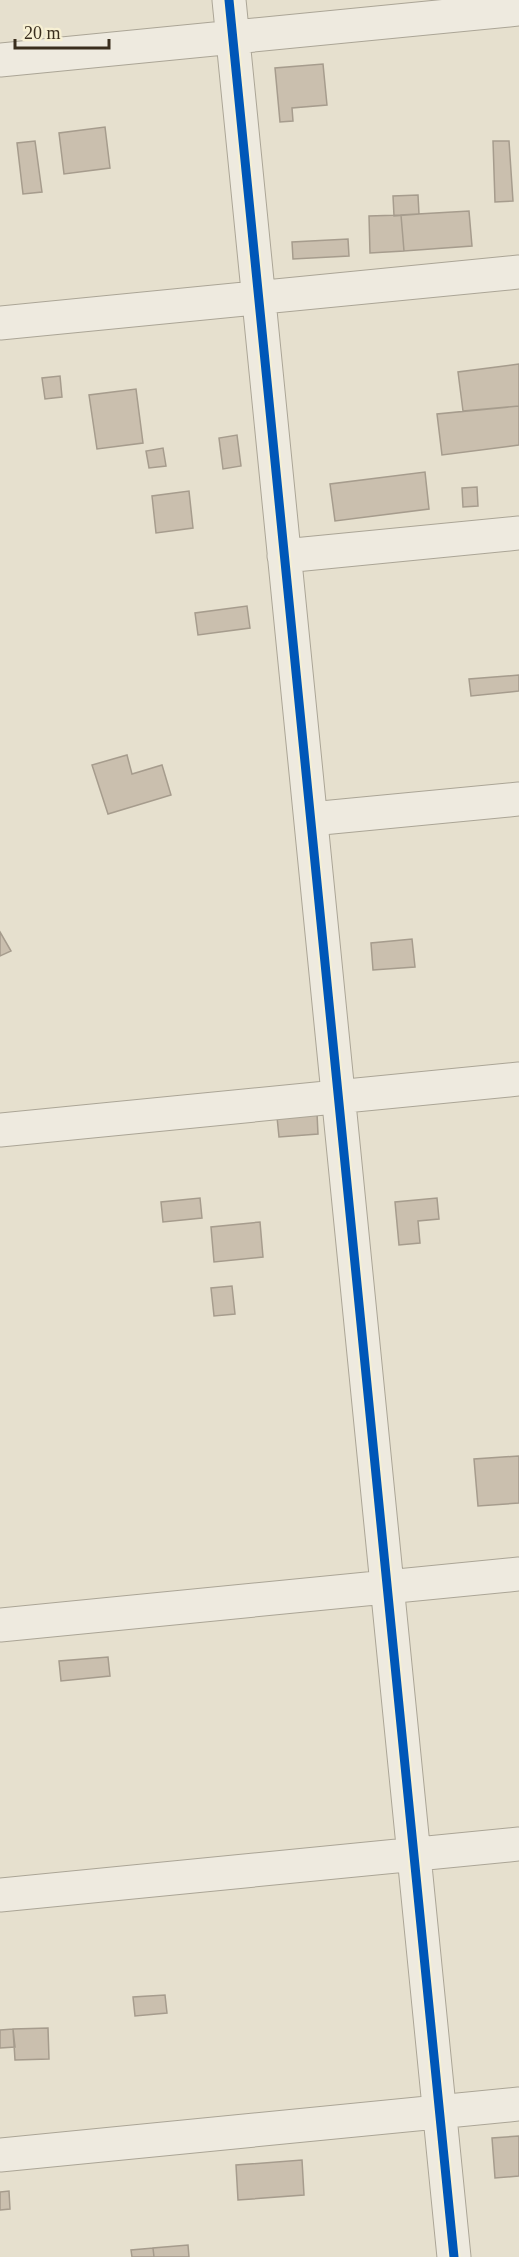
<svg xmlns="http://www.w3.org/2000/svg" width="519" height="2257" font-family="'Times New Roman',serif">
<rect width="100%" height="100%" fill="#e6e0ce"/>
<!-- building -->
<path fill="#cabfae" stroke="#a69c8d" stroke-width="1.5" d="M323,64L327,105L292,108L293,121L280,122L275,68Z
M105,127L110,168L64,174L59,133Z
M35,141L42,192L23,194L17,143Z
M493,141H509L513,201L495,202Z
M418,195L419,214L394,216L393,196Z
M469,211L472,246L404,251L401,215Z
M401,215L404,251L370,253L369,216Z
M348,239L349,256L293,259L292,242Z
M519,364V406L463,411L458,372Z
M60,376L62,397L45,399L42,378Z
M136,389L143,443L97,449L89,395Z
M519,406V445L442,455L437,414Z
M237,435L241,466L223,469L219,438Z
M163,448L166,466L149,468L146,451Z
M425,472L429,509L335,521L330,484Z
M477,487L478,506L463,507L462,488Z
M189,491L193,528L156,533L152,496Z
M247,606L250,628L198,635L195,613Z
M519,675V691L471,696L469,679Z
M127,755L132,774L162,765L171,795L108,814L92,765Z
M0,932L11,951L0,956Z
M412,939L415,967L373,970L371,943Z
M317,1113L318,1134L279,1137L277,1117Z
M200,1198L202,1218L163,1222L161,1202Z
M437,1198L439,1219L418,1221L420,1243L399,1245L395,1202Z
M260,1222L263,1257L214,1262L211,1227Z
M232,1286L235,1314L214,1316L211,1288Z
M519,1456V1503L478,1506L474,1459Z
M108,1657L110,1676L61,1681L59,1661Z
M165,1995L167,2013L135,2016L133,1997Z
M48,2028L49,2059L15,2060L13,2029Z
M13,2029L15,2047L0,2048V2030Z
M519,2136V2176L495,2178L492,2138Z
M302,2160L304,2195L238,2200L236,2165Z
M9,2191L10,2209L0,2210V2192Z
M188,2245L189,2257H154L153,2248Z
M153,2248L154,2257H132L131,2250Z"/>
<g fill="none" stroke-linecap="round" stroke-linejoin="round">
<defs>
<path id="street" d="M229,0L454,2257
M0,60L519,9
M0,323L519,272
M284,556L519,533
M311,819L519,799
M0,1130L519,1079
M0,1625L519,1574
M0,1895L519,1844
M0,2155L519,2104"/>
</defs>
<!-- street casing -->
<use href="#street" stroke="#aba596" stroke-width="35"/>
<!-- street -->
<use href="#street" stroke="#eeeadf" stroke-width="33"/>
<defs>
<path id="cycleway" d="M229,0L454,2257"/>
</defs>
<!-- cycleway casing -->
<use href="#cycleway" stroke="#f7f0d3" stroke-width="13"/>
<!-- cycleway -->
<use href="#cycleway" stroke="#0057b8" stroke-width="9"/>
</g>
<!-- scale -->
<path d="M15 39v9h94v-9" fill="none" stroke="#3a2e1e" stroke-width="3"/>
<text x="24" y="39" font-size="18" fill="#3a2e1e" stroke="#f7f0d3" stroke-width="4.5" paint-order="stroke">20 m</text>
</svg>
